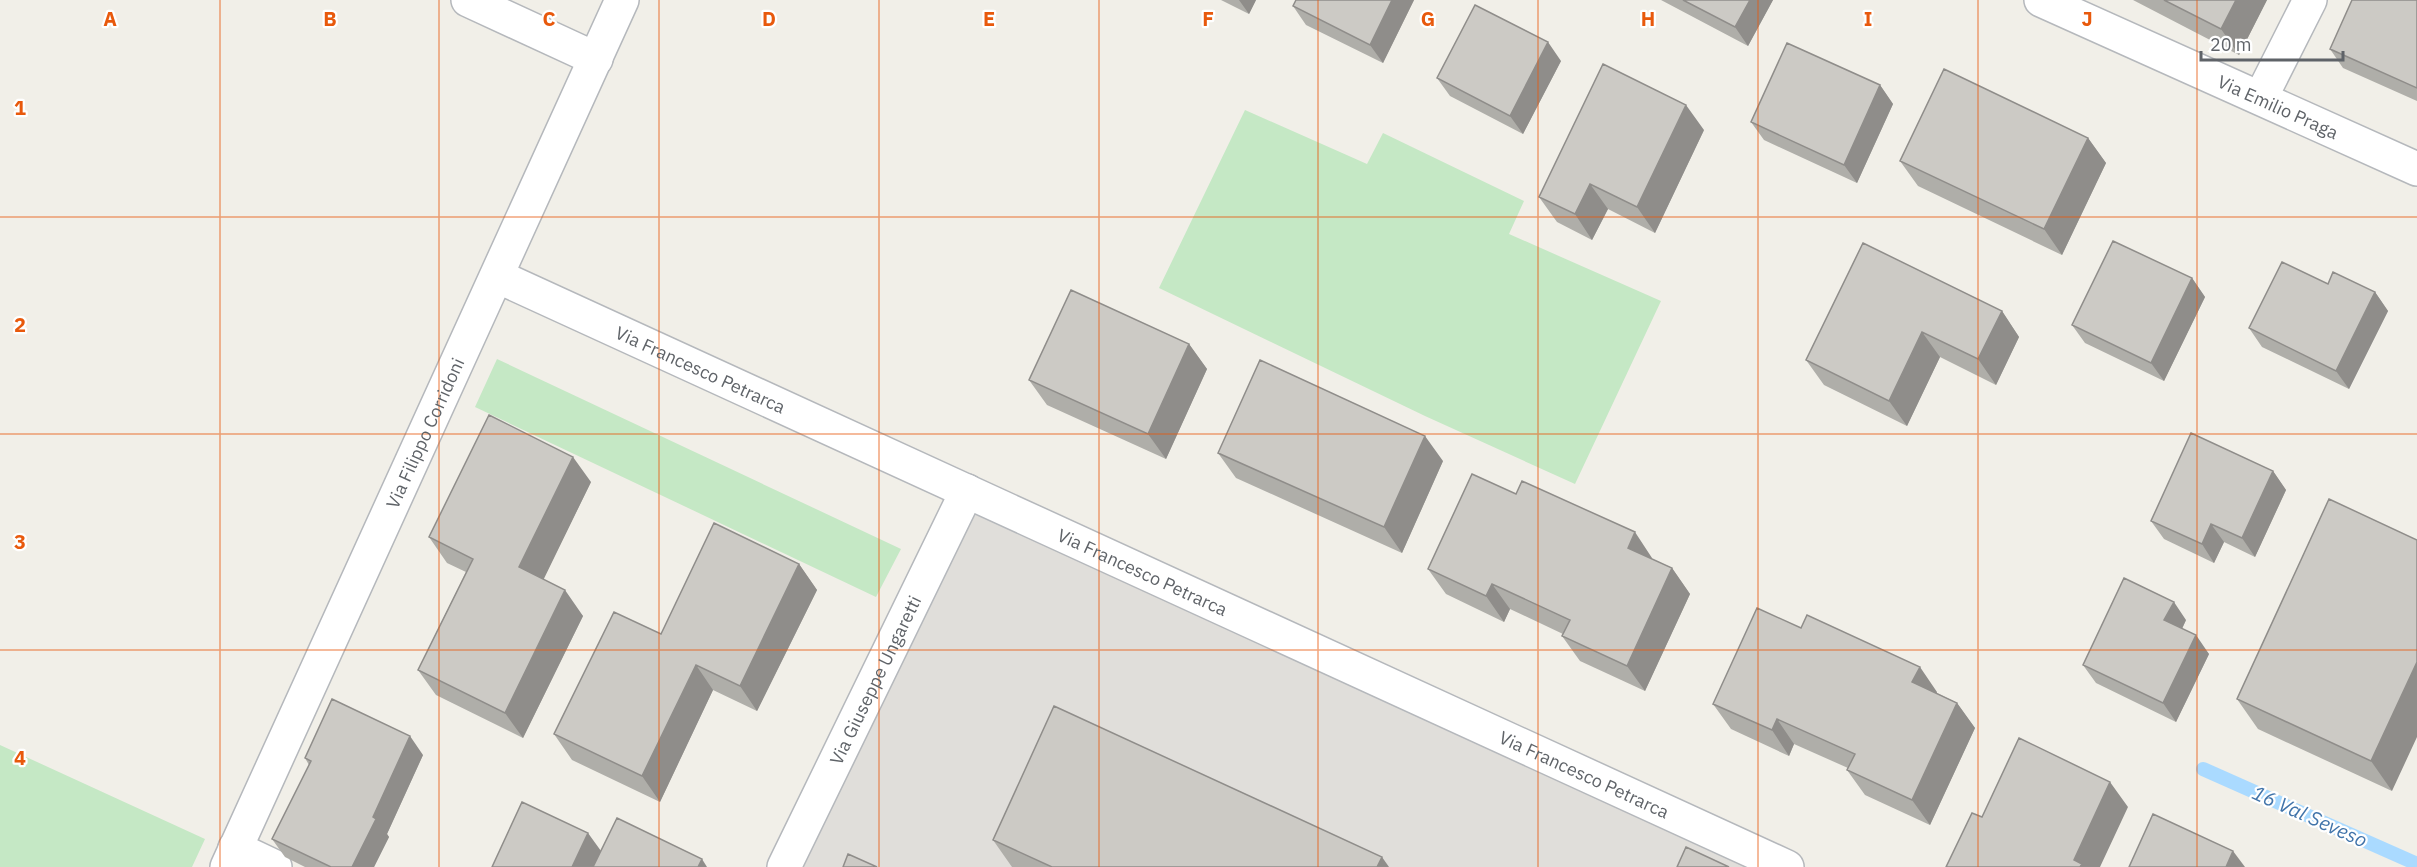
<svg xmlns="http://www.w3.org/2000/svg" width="2417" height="867" font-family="'IBM Plex Sans',sans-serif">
<rect width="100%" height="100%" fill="#f1efe8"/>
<!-- industrial -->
<path fill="#e0deda" d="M978,503L1765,867H797Z"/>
<!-- green -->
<path fill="#c5e8c5" d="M1245,110L1367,164L1383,133L1524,201L1509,234L1661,301L1575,484L1425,416L1159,288Z
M497,359L901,549L876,597L475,407Z
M0,745L205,839L192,867H0Z"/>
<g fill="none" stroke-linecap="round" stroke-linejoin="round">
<!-- stream -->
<path stroke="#aadaff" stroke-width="14" d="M2203,769L2417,864"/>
<defs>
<g id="minor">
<path d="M468,0L596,59"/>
<path id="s1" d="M2041,0L2417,169"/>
<path d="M2261,97L2310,0"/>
<path id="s2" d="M497,276L1787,867"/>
<path d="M235,848L275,867"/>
<path id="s3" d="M227,867L622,0"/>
<path id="s4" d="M784,867L967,491"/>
</g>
</defs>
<!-- minor casing -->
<use href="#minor" stroke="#b5b8bc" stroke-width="36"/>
<!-- minor -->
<use href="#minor" stroke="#fff" stroke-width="33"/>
</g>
<!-- wall -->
<path fill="#afaea9" d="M1221,0H1256L1249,14Z
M1414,0L1383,63L1306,25L1293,6Z
M1661,0H1773L1748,46Z
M2133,0H2267L2239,55Z
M2417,0V101L2343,68L2330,49Z
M1561,61L1523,134L1450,96L1437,78Z
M1880,85L1893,104L1857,183L1764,140L1751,122Z
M1704,130L1655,233L1608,209L1592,240L1557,222L1539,197Z
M2088,138L2106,163L2062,255L1918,186L1900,161Z
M2192,278L2205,297L2164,381L2085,343L2072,325Z
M2328,284L2375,292L2388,311L2349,389L2262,347L2249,328Z
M2002,311L2019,337L1996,385L1940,357L1907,426L1824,385L1806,360Z
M1189,344L1207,369L1166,459L1047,405L1029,380Z
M1218,453L1443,461L1402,553L1236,478Z
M2273,471L2286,490L2255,557L2224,542L2214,563L2164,539L2151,521Z
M591,482L543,579L583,616L523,738L436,695L418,670L466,572L447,563L429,537Z
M2329,499L2392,791L2258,729L2237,699Z
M1652,558V559L1672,568L1690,594L1645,691L1580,661L1562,636L1563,634L1510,609L1504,622L1446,594L1428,569Z
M799,564L817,590L757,711L713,690L660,802L572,760L554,734Z
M2186,620L2182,629L2209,654L2176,722L2096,683L2083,665Z
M1937,692V693L1957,703L1975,728L1930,825L1865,795L1847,770L1848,768L1794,744L1789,756L1731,729L1713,704Z
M423,755L387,834L389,837L374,867H305L285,857L272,839L309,765L305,758Z
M993,840L1389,867H1012Z"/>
<!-- shaded-wall -->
<path fill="#8f8d8a" d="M1239,0H1256L1249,14Z
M1392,0H1414L1383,63L1370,45Z
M1750,0H1773L1748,46L1735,27Z
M2236,0H2267L2239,55L2221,29Z
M1548,42L1561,61L1523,134L1510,116Z
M1880,85L1893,104L1857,183L1844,165Z
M1686,105L1704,130L1655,233L1637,207Z
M2088,138L2106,163L2062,255L2044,229Z
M1590,184L1608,209L1592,240L1575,214Z
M2192,278L2205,297L2164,381L2151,363Z
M2375,292L2388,311L2349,389L2336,371Z
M2002,311L2019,337L1996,385L1978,359Z
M1922,332L1940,357L1907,426L1889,401Z
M1189,344L1207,369L1166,459L1148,434Z
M1425,436L1443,461L1402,553L1384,527Z
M573,457L591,482L537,593L519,567Z
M2273,471L2286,490L2255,557L2242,538Z
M2211,524L2224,542L2214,563L2202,544Z
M1635,532L1652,558L1646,573L1628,548Z
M799,564L817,590L757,711L740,686Z
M1672,568L1690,594L1645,691L1627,666Z
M1492,584L1510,609L1504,622L1486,596Z
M565,590L583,616L523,738L505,713Z
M2174,602L2186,620L2177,639L2164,620Z
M2196,635L2209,654L2176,722L2163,703Z
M2417,662V737L2392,791L2371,761Z
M696,665L713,690L660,802L642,776Z
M1920,667L1937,692L1930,707L1912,682Z
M1957,703L1975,728L1930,825L1912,800Z
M1777,719L1794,744L1789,756L1772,730Z
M410,736L423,755L387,834L389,837L374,867H352L373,817Z
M2110,782L2128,807L2100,867H2078L2074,860Z
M588,833L601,851L593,867H572Z
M2233,851L2245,867H2226Z
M1382,857L1389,867H1377Z
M702,859L707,867H698Z"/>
<!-- building -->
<path fill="#cccac5" stroke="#8f8d8a" stroke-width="1.5" d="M1296,0H1392L1370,45L1293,6Z
M1683,0H1750L1735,27Z
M2164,0H2236L2221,29Z
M2352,0H2417V88L2330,49Z
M1475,5L1548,42L1510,116L1437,78Z
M1787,43L1880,85L1844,165L1751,122Z
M1603,64L1686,105L1637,207L1590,184L1575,214L1539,197Z
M1944,69L2088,138L2044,229L1900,161Z
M2113,241L2192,278L2151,363L2072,325Z
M1863,243L2002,311L1978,359L1922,332L1889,401L1806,360Z
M2282,262L2328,284L2333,272L2375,292L2336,371L2249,328Z
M1071,290L1189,344L1148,434L1029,380Z
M1260,360L1425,436L1384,527L1218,453Z
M489,415L573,457L519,567L565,590L505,713L418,670L473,559L429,537Z
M2191,433L2273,471L2242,538L2211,524L2202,544L2151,521Z
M1472,474L1516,494L1522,481L1635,532L1628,548L1672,568L1627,666L1562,636L1570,620L1492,584L1486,596L1428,569Z
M2329,499L2417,540V662L2371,761L2237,699Z
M714,523L799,564L740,686L696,665L642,776L554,734L614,612L661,634Z
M2124,578L2174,602L2164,620L2196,635L2163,703L2083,665Z
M1757,608L1801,628L1807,615L1920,667L1912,682L1957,703L1912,800L1847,770L1855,754L1777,719L1772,730L1713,704Z
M332,699L410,736L373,817L376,819L352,867H331L272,839L311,761L305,758Z
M1054,706L1382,857L1377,867H1052L993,840Z
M2019,738L2110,782L2074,860L2082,864L2080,867H1946L1972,813L1982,817Z
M522,802L588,833L572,867H492Z
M2153,814L2233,851L2226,867H2129Z
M617,818L702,859L698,867H593Z
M1686,847L1729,867H1677Z
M848,854L877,867H843Z"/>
<!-- grid -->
<path fill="none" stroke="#e8590c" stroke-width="1.5" stroke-opacity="0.55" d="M220,0V867M439,0V867M659,0V867M879,0V867M1099,0V867M1318,0V867M1538,0V867M1758,0V867M1978,0V867M2197,0V867M0,217H2417M0,434H2417M0,650H2417"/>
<g text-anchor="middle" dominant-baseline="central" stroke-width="4.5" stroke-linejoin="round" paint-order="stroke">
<!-- street labels -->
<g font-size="18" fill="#5f6368" stroke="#fff">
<text stroke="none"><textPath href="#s1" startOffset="260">Via Emilio Praga</textPath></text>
<text stroke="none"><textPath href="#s2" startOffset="224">Via Francesco Petrarca</textPath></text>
<text stroke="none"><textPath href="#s3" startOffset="477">Via Filippo Corridoni</textPath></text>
<text stroke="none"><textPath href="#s2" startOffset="710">Via Francesco Petrarca</textPath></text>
<text stroke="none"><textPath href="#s4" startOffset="208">Via Giuseppe Ungaretti</textPath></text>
<text stroke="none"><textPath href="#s2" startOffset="1196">Via Francesco Petrarca</textPath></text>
</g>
<!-- water labels -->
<g font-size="20" font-style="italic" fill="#4174aa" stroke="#fff">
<text transform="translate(2310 816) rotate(24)">16 Val Seveso</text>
</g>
</g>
<g font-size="20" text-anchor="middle" font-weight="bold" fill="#e8590c" stroke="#fff" stroke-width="4.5" stroke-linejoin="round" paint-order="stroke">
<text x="110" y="26">A</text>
<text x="330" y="26">B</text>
<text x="549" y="26">C</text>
<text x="769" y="26">D</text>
<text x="989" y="26">E</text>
<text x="1208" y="26">F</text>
<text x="1428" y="26">G</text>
<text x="1648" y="26">H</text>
<text x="1868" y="26">I</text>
<text x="2087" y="26">J</text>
<text x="20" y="115">1</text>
<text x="20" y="332">2</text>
<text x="20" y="549">3</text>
<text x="20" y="765">4</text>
</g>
<!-- scale -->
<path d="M2201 51v9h142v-9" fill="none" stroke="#5f6368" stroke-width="3"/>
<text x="2210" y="51" font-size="18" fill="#5f6368" stroke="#ffffff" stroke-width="4.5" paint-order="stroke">20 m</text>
</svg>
